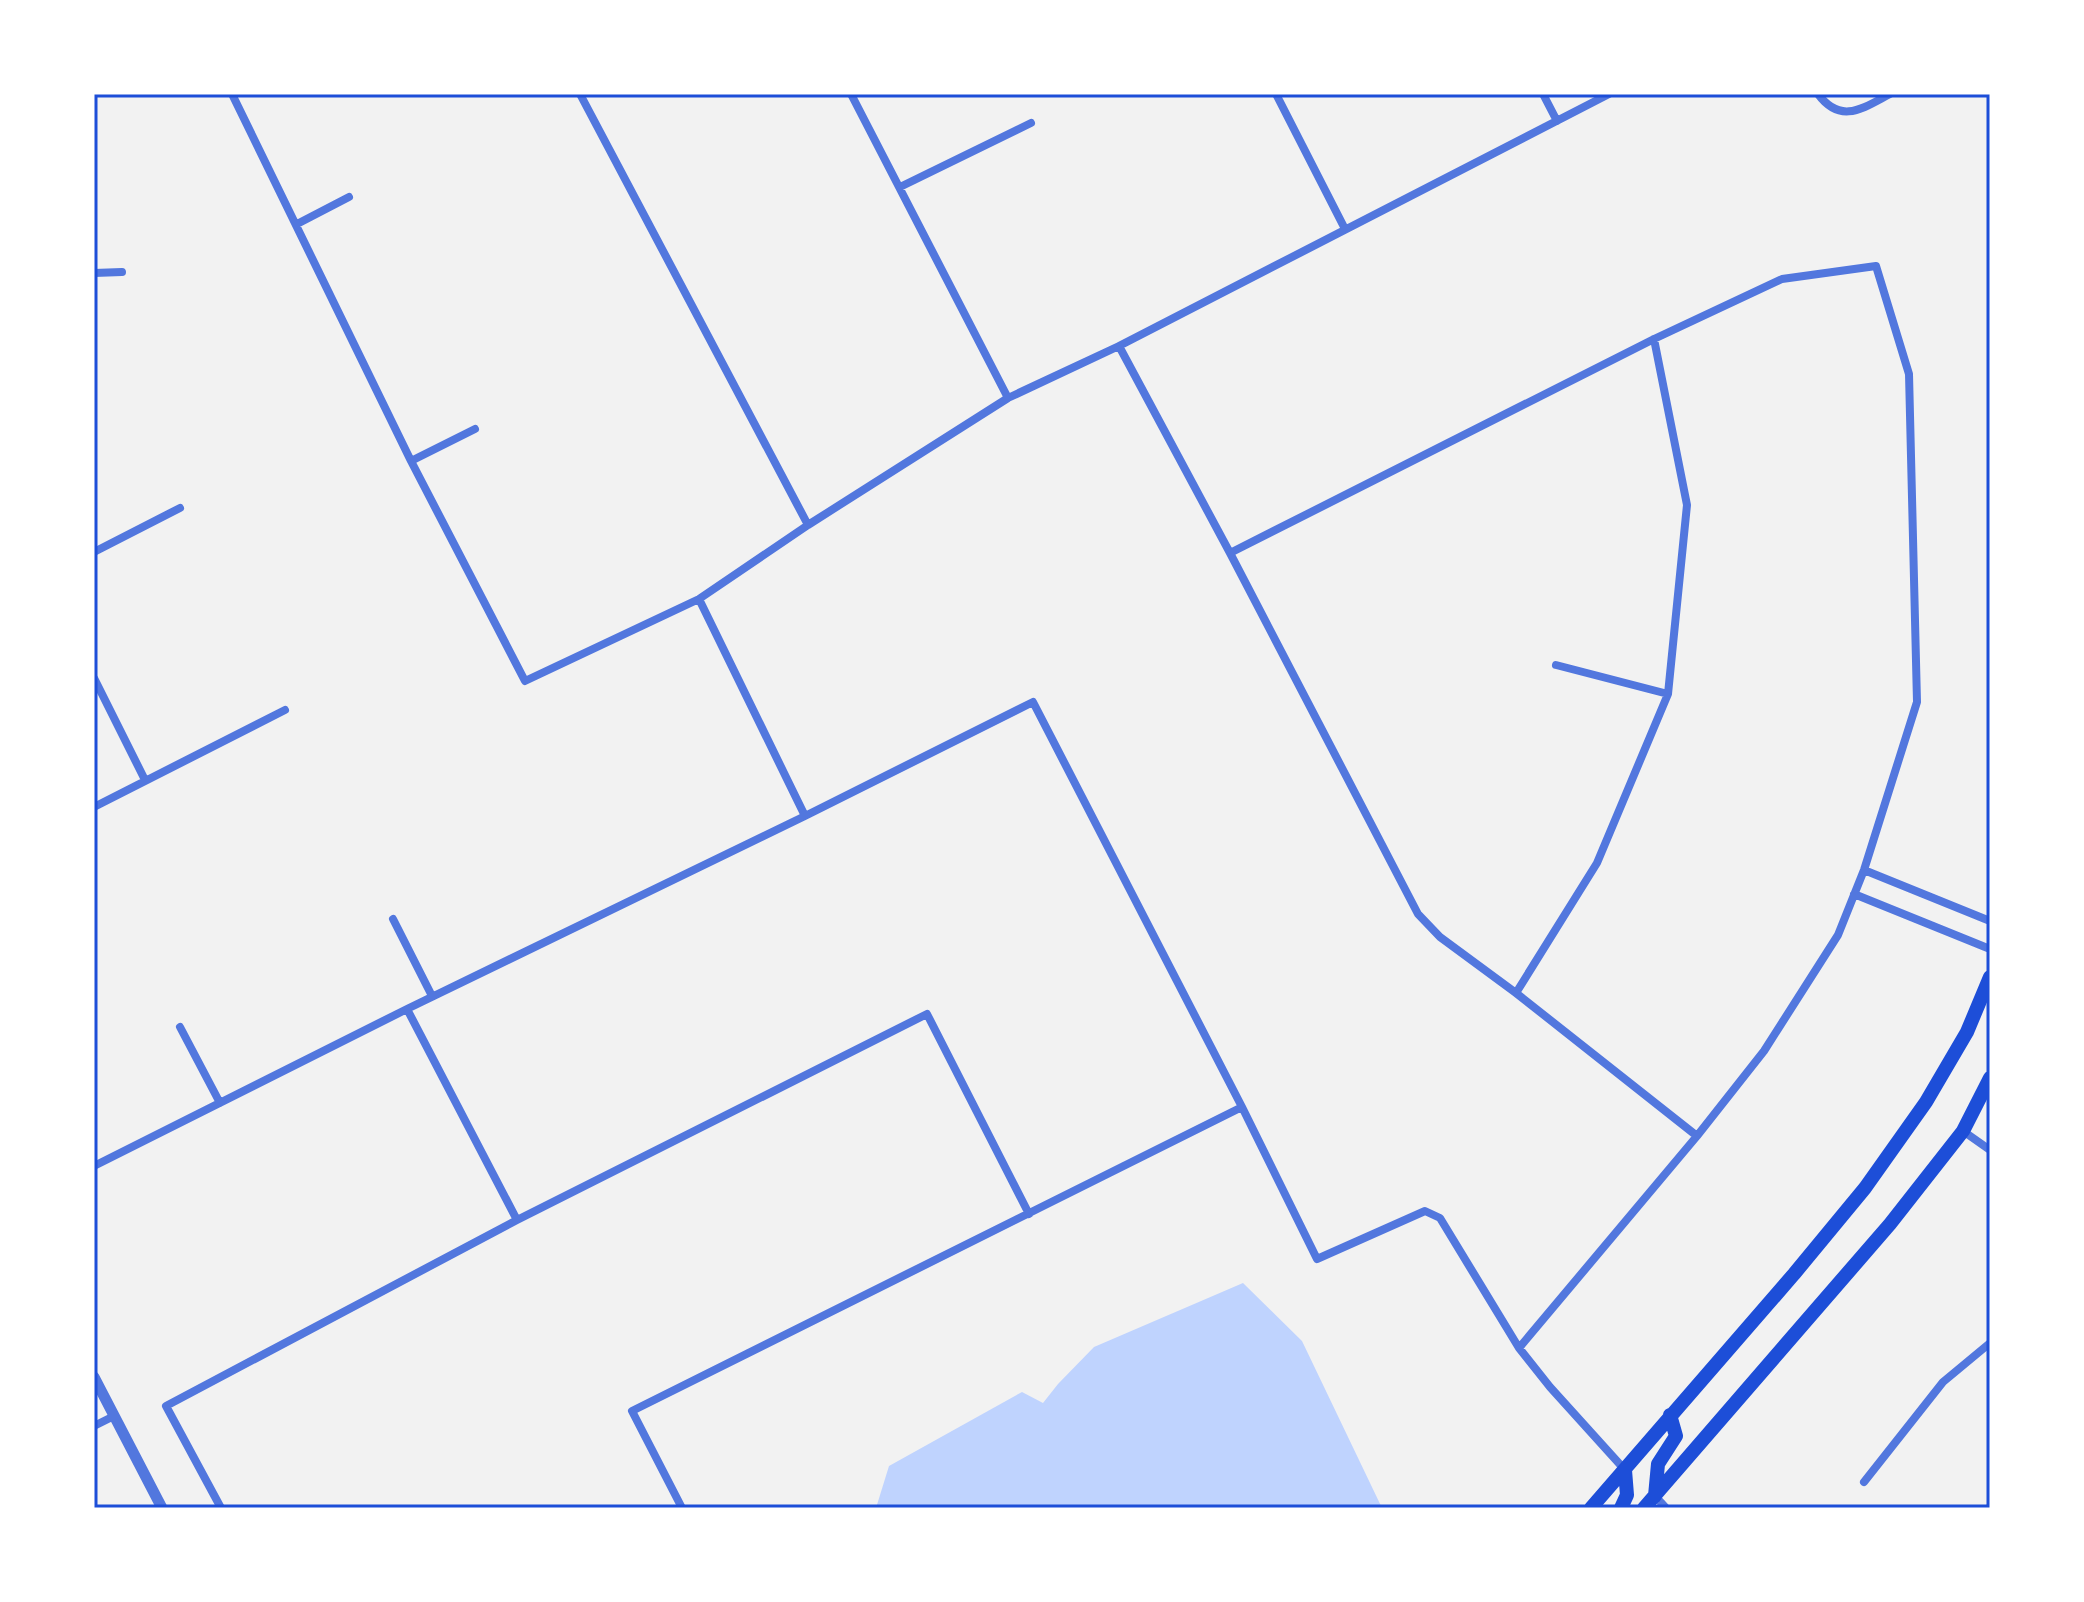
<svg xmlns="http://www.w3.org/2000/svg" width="2084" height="1602" font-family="Literata,serif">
<rect width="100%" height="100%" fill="#f2f2f2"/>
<!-- water -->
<path fill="#bfd3fe" d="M1243,1283L1302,1341L1382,1508H876L889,1466L1022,1392L1043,1403L1058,1384L1094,1347Z"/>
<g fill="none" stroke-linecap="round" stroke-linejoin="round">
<!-- minor -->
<path stroke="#5277de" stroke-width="8" d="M232,94L411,461L525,681L699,599L808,525L1008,398L1119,346L1609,94
M580,94L808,525
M851,94L1008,398
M1276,94L1345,229
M1543,94L1557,121
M1818,94C1841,125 1863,108 1890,94
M900,187L1031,123
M297,224L349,197
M94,273L122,272
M1119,346L1230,553L1418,914L1440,937L1516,993L1697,1136
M411,461L475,429
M94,552L180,508
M1230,553L1654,339L1782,279L1876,266L1909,374L1917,702L1864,870L1838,935L1764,1051L1697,1136L1519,1348
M699,599L805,816
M1556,665L1668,694
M94,678L145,780
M94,807L285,710
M1864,870L1990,921
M1854,894L1990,949
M393,919L432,996
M1516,993L1597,863L1668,694L1687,505L1654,339
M407,1009L517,1220
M180,1027L220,1103
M1963,1131L1990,1150
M94,1166L407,1009L805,816L1033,702L1242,1107L1317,1259L1425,1211L1440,1218L1519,1348L1550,1387L1625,1470
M94,1426L114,1416
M1864,1482L1943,1382L1990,1343
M1655,1496L1666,1508
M221,1508L166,1406L517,1220L927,1014L1029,1214
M682,1508L632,1411L1242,1107
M1989,1508L1990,1507"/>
<!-- tertiary -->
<path stroke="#5277de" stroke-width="11" d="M94,1377L162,1508"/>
<!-- primary -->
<path stroke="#1d4ed8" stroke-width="14" d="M1655,1496L1658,1464L1676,1436L1670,1415
M1591,1508L1794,1274L1865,1188L1926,1102L1967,1032L1990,977
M1621,1508L1627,1495L1625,1470
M1644,1508L1890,1224L1963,1131L1990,1078"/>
</g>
<!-- border -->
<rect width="2084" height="1602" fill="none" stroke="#ffffff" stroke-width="192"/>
<rect x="96" y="96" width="1892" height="1410" fill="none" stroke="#1d4ed8" stroke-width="3"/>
</svg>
